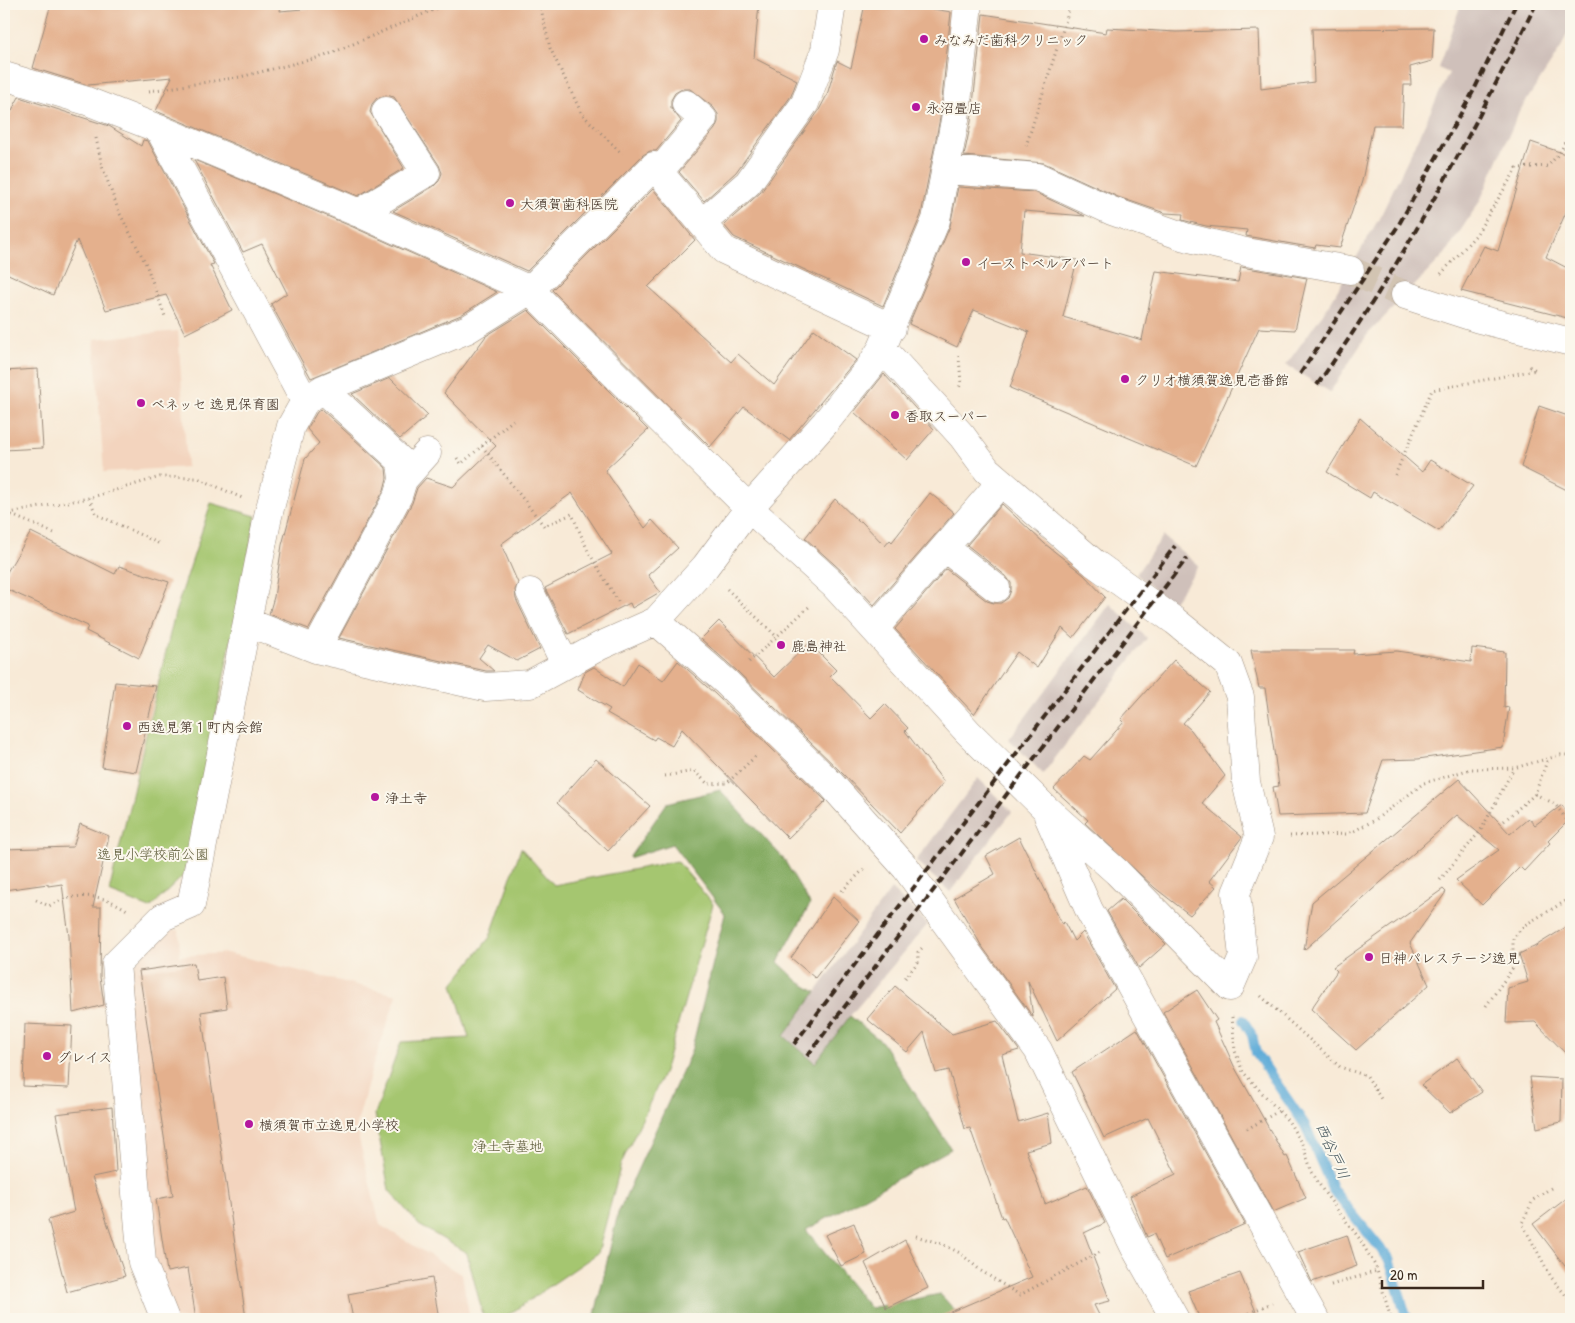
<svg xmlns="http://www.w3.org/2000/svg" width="1575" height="1323" font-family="'Patrick Hand','Klee One',sans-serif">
<rect width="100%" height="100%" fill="#fbf7ec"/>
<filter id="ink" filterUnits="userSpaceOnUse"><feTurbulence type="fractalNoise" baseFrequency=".02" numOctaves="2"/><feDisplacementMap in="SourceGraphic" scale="10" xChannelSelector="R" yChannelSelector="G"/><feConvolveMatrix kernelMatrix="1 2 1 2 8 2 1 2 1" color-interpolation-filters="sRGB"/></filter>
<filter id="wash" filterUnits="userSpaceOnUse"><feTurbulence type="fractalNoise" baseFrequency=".0096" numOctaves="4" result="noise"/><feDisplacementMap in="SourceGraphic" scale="20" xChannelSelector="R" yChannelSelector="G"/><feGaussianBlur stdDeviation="1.12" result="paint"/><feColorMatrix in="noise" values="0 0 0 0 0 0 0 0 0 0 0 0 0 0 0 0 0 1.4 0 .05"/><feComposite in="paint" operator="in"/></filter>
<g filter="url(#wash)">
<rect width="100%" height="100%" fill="#f8ead7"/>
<!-- built -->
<path fill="#f3d4be" d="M178,331L187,467L104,472L94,339Z
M165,930H179L180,956L227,953L397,995L372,1068L356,1127L380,1225L462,1275L470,1319H172L151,1260L121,979Z"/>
<!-- industrial -->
<path fill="#cfc0ba" d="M1461,4H1571V24L1561,48L1519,112L1480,201L1445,254L1367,335L1330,392L1286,365L1329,305L1381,215L1449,73L1438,68Z
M1163,536L1199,566L1172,604L1136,574Z
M1110,604L1147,638L1043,774L1009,739Z
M978,778L1012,812L950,892L916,861Z
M891,889L928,924L850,1016L815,1063L784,1036Z"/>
<!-- green -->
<path fill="#a5c66f" stroke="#707846" d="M211,503L256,516L184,875L150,908L109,892L175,613Z
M521,848L554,885L677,861L713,904L664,1072L621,1164L598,1253L502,1319H484L467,1253L419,1225L389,1190L375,1114L401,1042L469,1038L453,984L490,937Z"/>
<!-- forest -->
<path fill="#84ab62" stroke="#606a40" d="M720,790L783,858L810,904L778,962L799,982L816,992L784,1036L815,1063L850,1016L882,1042L951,1149L806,1230L870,1308L940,1294L963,1319H594L618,1213L691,1052L725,914L672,844L629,858L667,803Z"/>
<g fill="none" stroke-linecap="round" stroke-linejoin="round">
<!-- stream -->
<path stroke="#5eacd8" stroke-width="10" d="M1243,1020L1252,1035L1256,1053L1305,1125L1333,1190L1389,1259L1407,1319"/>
</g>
<g id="blocks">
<!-- building -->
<path fill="#e4b08d" d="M51,4H281L280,11L359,4H759L754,58L797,80L791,96L736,172L704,201L679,172L715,129L718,122V114L713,107L690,89H682L675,93L671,100V108L681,121L656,151H650L643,155L527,271L393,211L434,186L439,181L442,173L439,165L394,97L386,95L377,98L372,104L370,112L404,168L358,196L156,111L172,77L88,85L33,68Z
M865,4H904L951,12L940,118L921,215L883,306L734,237L724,225L761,192L818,112L827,95L837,61L851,68Z
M983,14L1106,33L1107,28L1176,32L1259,30L1261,89L1314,82L1312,29L1434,28L1432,61L1410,67L1411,85H1404L1402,125H1373L1362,181L1340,248L1316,245L1315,248L1246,236L1247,230L1206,226L1182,220L1183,214L1165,213L1118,197L1044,163L964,156L971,122Z
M19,97L109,126L141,146L143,140L148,141L214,264L210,265L232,310L185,334L166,295L106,310L77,240L53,295L4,272V125Z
M1531,142L1571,156V201L1546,257L1571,270V319L1461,291L1484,246L1498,251Z
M194,160L353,227L497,292L461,315L311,378L271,304L287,293L262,244L243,252Z
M958,187L1034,192L1085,216L1024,211L1020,252L1077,260L1063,317L1142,340L1156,271L1238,282L1241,267L1307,278L1295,330L1259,328L1196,466L1010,388L1029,332L974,310L957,347L909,324L950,226Z
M653,189L695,240L648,287L731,362L738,354L774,385L814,329L856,360L789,440L744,407L710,447L552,290Z
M528,310L648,430L605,470L645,528L652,520L678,548L648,575L660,592L632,608L630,603L568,634L545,588L612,554L572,493L501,544L518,583L515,590L516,599L540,649L517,661L488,645L479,658L494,671H486L339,638L412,503L417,488L426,478L453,487L496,446L444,393L486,336Z
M38,369L43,448L4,450V371Z
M884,374L934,429L907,460L854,412Z
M390,378L428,415L400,439L352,394Z
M1539,406L1571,417V492L1521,467Z
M321,409L386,468L387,478L384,490L309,629L269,614L274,597L282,545L305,459L319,443L307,429L317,412Z
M1360,418L1422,472L1430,460L1473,486L1439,531L1373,492L1370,498L1327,472Z
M930,493L954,513L874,605L844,573L805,538L835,499L859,522L861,521L885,546L890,540L892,542Z
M1002,504L1045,544L1084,575L1105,597L1073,638L1062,628L1037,668L1017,652L974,714L895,629L946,569L987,601L994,603H1001L1008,598L1011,590V583L1006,576L967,545Z
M31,532L115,574L119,566L169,582L139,658L86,631L88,626L4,588V577Z
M719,621L774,677L809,643L836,670L830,676L871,718L885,704L908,728L905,731L944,782L900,833L842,773L737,671L701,639Z
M1472,648L1505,652L1504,708L1509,707L1503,747L1418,759L1383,760L1365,813L1278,816L1273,787L1279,786L1265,688H1259L1251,650H1354L1353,654L1397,651L1471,662Z
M1174,660L1210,692L1183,723L1191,730L1225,776L1202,803L1242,837L1209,881L1216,887L1190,915L1155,888L1085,823L1088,820L1054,789L1084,756L1090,760L1124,722L1121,719Z
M678,661L715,694L826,801L788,838L682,729L672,746L656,737L654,740L607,713L610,709L578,690L585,672L594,667L623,687L638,663L663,681Z
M115,682L156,686L136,772L102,767Z
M596,759L650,806L608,851L557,803Z
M1459,779L1510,834L1529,818L1535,825L1562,805L1571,818L1548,841L1550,843L1524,871L1520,867L1482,905L1456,880L1499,850L1457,815L1304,950L1312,902Z
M80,824L109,836L93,907H101L100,977L104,1005L73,1013L69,936L62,884L48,886V884L4,890V849L73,847Z
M1019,837L1062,924L1064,922L1074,941L1083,932L1115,989L1057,1041L1028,981L1033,1017L981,945L954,898L995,874L986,856Z
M1443,889L1446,892L1410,943L1429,985L1356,1050L1311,1009L1337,971L1333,967Z
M833,897L859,921L815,978L791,958Z
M1121,899L1166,944L1139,968L1107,911Z
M1571,924V1059L1535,1022L1506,1023L1508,988L1528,982L1519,954L1534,947Z
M194,963L197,981L223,977L227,1008L201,1012L246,1319H196L188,1268L167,1272L156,1199L173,1196L139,971Z
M895,986L952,1034L997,1021L1019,1050L1002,1055L1018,1122L1048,1113L1052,1143L1026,1150L1045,1204L1087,1186L1105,1223L1084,1233L1110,1301L1094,1305L1101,1319H934L1032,1277L1004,1217L1002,1218L970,1128L965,1129L949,1070L936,1073L924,1032L907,1052L867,1019Z
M1197,990L1217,1020L1214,1022L1234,1066L1285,1157L1287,1156L1306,1198L1273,1212L1163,1012Z
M25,1024L72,1026L69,1088L23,1086Z
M1137,1029L1245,1224L1165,1259L1154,1234L1147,1237L1130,1196L1176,1174L1148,1118L1104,1138L1072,1072Z
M1457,1058L1482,1092L1450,1113L1421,1085Z
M1530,1077L1562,1079L1561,1122L1537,1128Z
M112,1107L116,1172L92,1177L125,1276L67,1292L48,1220L74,1212L56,1114Z
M1571,1195V1274L1533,1224Z
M854,1223L866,1254L841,1266L825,1235Z
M1347,1235L1357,1266L1312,1282L1298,1252Z
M905,1240L928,1288L886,1308L865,1263Z
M1240,1273L1259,1319H1200L1188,1291Z
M432,1278L439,1319H353L348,1294Z"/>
</g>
</g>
<g filter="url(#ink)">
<use href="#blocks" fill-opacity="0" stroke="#9a8a7a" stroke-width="1"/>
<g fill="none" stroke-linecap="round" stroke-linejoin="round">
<!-- minor-tunnel -->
<path stroke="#d2c4b2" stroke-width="28" stroke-dasharray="28 14" stroke-linecap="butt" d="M1350,270L1405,295"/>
<defs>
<path id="minor" d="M4,76L87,101L159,129L359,213L530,290L749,508L834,585L968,732L1045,808L1117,872L1230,987L1243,957L1236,893L1259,837L1246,782L1240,697L1228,664L1175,621L1094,563L987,470L962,436L882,348
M159,129L305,401
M946,170L1038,177L1112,211L1185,237L1246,252L1350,270
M659,172L703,119L686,104
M359,213L426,173L386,111
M702,223L748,183L805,103L825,50L832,4
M1405,295L1479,319L1571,342
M403,480L427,453
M945,548L996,588
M530,592L565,664
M656,621L726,682L831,784L906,868L1038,1050L1135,1248L1175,1319
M247,622L316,649L485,687L530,684L600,646L656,621L705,567L749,508L825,423L870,367L882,348L936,220L955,120L968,4
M874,629L1001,482
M316,649L398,496L403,480L401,461L323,389
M1048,816L1089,910L1315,1319
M165,1319L142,1262L116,964L163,917L191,905L268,516L291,426L305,401L323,389L468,329L530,290L654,166L724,250L892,328"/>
</defs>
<!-- minor casing -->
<use href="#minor" stroke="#9a8a7a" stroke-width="29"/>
<!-- path -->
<path stroke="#9a8a7a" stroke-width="3" stroke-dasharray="1 4" stroke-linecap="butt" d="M540,4L550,48L582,114L622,154
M149,91L240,77L325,56L447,4
M96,138L102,166L119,212L146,264L166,319
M1026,146L1071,4
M1441,274L1476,235L1517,168L1548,166L1561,151L1571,128
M959,356L961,383L959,388
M482,446L513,420
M457,458L461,464L482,446L544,526L572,514L588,551L619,603
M1395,475L1432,390L1536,370L1526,365
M89,498L96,514L160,544
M7,513L54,533
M4,514L89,498L160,477L198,478L242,498
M727,589L777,637
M749,662L811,605
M1547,761L1535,794L1555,804L1571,826
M665,776L694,771L708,784L727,783L757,755
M1504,821L1535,794
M1290,836L1348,834L1375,820L1424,783L1471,769L1514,768L1561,755H1571
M1440,880L1481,830L1514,768
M842,891L865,868
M36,900L49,906C75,891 103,894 127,910
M905,978L918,962V952L924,946
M1261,996L1340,1067L1367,1076L1381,1099
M1486,1006L1513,968V939L1523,926L1571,898
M1232,1017L1235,1051L1243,1072L1289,1122L1303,1146L1312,1172L1324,1192L1359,1238L1376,1267L1391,1319
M1247,1129L1279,1111
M1551,1188L1533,1200L1522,1223L1551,1277L1571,1302
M916,1236L942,1244L960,1253L981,1271L1020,1295L1102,1251
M1331,1285L1377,1271
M1235,1319L1272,1303"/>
<!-- minor -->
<use href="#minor" stroke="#fff" stroke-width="28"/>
<!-- rail -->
<path stroke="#3b2a1e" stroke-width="4" stroke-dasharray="8 4" stroke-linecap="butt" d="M1300,374L1398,226L1474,90L1516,4
M1317,385C1402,265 1471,135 1536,4
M794,1044L1175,546
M807,1056L1187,558"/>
</g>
</g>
<!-- markers -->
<g fill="#b5179e" stroke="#fbf7ec" stroke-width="2">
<circle cx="924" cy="39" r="5"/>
<circle cx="916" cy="107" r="5"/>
<circle cx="510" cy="203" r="5"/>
<circle cx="966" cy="262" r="5"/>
<circle cx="1125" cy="379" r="5"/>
<circle cx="141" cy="403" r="5"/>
<circle cx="895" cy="415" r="5"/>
<circle cx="781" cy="645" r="5"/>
<circle cx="127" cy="726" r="5"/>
<circle cx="375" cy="797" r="5"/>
<circle cx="1369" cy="957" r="5"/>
<circle cx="47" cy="1056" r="5"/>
<circle cx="249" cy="1124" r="5"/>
</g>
<g text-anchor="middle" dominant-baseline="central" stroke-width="4" stroke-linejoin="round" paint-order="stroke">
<!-- poi labels -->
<g font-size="14" fill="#3b2a1e" stroke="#fbf7ec" text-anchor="start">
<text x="934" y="39">みなみだ歯科クリニック</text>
<text x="926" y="107">永沼畳店</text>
<text x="520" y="203">大須賀歯科医院</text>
<text x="976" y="262">イーストベルアパート</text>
<text x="1135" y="379">クリオ横須賀逸見壱番館</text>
<text x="151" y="403">ベネッセ 逸見保育園</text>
<text x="905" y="415">香取スーパー</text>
<text x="791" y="645">鹿島神社</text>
<text x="137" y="726">西逸見第１町内会館</text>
<text x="385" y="797">浄土寺</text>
<text x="1379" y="957">日神パレステージ逸見</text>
<text x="57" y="1056">グレイス</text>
<text x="259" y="1124">横須賀市立逸見小学校</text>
</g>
<!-- park labels -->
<g font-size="14" fill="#5b5936" stroke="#fbf7ec">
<text x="153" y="853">逸見小学校前公園</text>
<text x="508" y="1145">浄土寺墓地</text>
</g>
<!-- water labels -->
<g font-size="15" font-style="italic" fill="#47585f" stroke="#fbf7ec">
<text transform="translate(1333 1151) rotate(66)">西谷戸川</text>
</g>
</g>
<!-- margin -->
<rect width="1575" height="1323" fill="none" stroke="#fbf7ec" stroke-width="20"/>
<!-- scale -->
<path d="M1382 1280v8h101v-8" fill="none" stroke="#3b2a1e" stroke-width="2.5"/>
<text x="1390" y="1280" font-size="15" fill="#3b2a1e" stroke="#fbf7ec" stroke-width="4" paint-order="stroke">20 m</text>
</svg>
